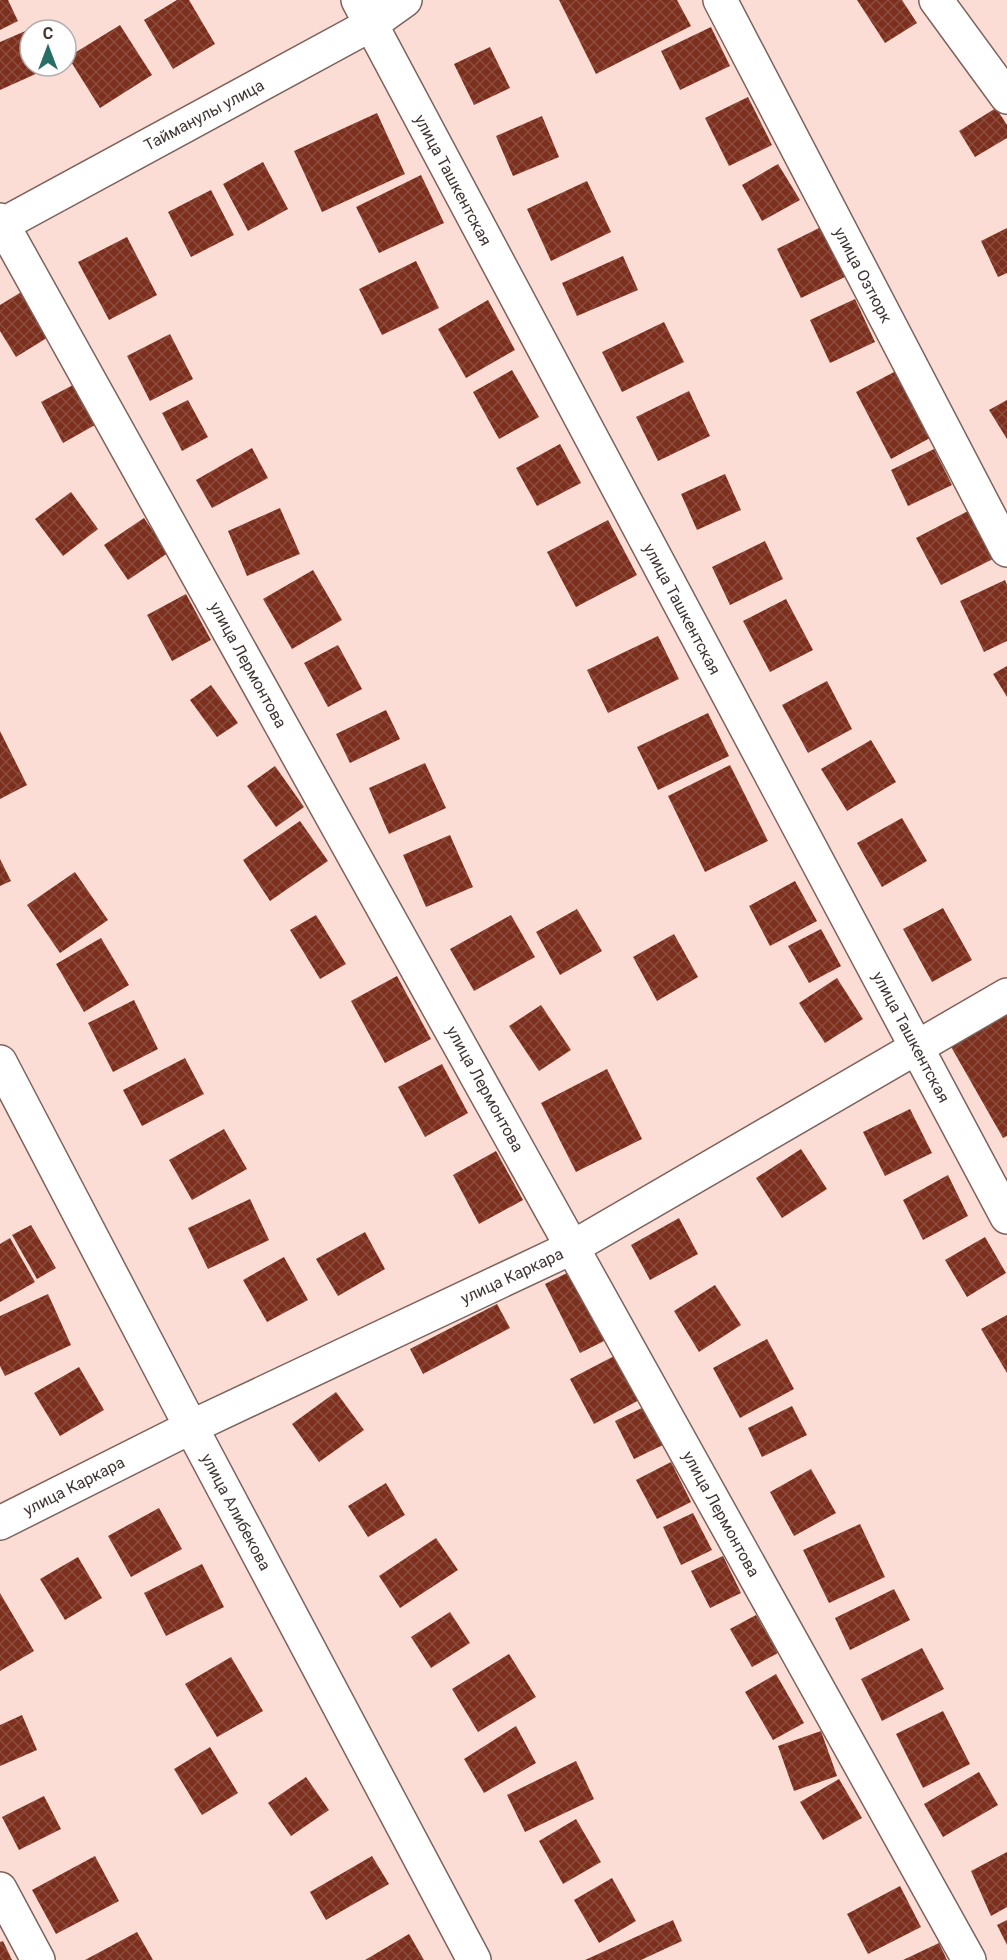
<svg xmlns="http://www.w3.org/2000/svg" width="1007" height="1960" font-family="Roboto,sans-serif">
<defs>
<pattern id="building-cross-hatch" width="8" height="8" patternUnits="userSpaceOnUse" patternTransform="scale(1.5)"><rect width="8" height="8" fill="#7c2f1d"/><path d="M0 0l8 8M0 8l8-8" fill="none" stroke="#8b4c3e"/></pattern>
</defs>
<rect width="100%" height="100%" fill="#fcddd5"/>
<!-- building -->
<path fill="url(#building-cross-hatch)" d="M0,0H8L18,21L0,30Z
M177,0H189L215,44L173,69L144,20Z
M559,0H677L691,26L596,74Z
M857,0H902L917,23L885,43Z
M120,25L152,75L100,108L68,57Z
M711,27L730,66L680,90L661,51Z
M30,29V66H49V68L0,90V42Z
M490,47L510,88L474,105L454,64Z
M748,97L772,145L729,166L705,118Z
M996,108L1007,125V138L975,157L959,131Z
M377,113L405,174L322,212L294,151Z
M542,116L559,157L513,176L496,136Z
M263,162L288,209L248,231L223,184Z
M778,164L800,200L762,221L742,185Z
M421,175L444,223L379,253L356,207Z
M587,181L611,232L551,261L527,209Z
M211,190L234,235L191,257L168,212Z
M823,226L847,276L801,298L777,249Z
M1007,228V273L998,277L981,241Z
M127,237L157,295L109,320L78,262Z
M623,256L638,290L577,316L562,283Z
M416,261L439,308L382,335L359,289Z
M23,291L50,336L16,357L0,331V305Z
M855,299L875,342L830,363L810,320Z
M488,300L515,350L466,378L438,329Z
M664,322L684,362L622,392L602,352Z
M170,334L193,379L150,401L127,356Z
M512,370L539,417L499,439L473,392Z
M896,371L930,438L891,459L856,392Z
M73,385L95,425L63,443L41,402Z
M689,391L710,436L658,461L636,417Z
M188,400L208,437L182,451L162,413Z
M1007,400V439L989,410Z
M560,444L581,483L537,506L516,468Z
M252,448L268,478L212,508L196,480Z
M934,449L952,485L908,506L891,470Z
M725,474L741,510L697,530L681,494Z
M71,492L98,529L63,556L35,519Z
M280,508L300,554L247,576L228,531Z
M970,510L995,558L941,585L916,538Z
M144,518L168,553L128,580L104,545Z
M608,520L637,575L576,607L547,552Z
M765,541L783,579L730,605L712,567Z
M313,570L342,620L292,649L263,599Z
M1005,580L1007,585V641L984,652L960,601Z
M186,594L211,640L172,661L147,615Z
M786,599L813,650L770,672L743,621Z
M658,636L679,679L608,713L587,670Z
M338,645L362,689L328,707L304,663Z
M1007,666V697L993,674Z
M827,681L852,729L808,753L782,705Z
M211,685L238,723L217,737L190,700Z
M386,710L400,739L350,763L336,734Z
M708,713L729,756L658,790L637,747Z
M0,731L27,785L0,799Z
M871,740L896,782L847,811L821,769Z
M425,763L446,808L389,834L369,788Z
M730,765L768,841L705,872L668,796Z
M275,766L304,807L276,827L247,786Z
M902,818L927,861L882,887L857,843Z
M300,821L328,861L270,901L243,860Z
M450,835L473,887L426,907L403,855Z
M0,859L11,881L0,886Z
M75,872L108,920L60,953L27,905Z
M795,881L817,921L770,946L749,906Z
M943,908L972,960L932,982L903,929Z
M577,909L602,951L560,975L536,932Z
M316,915L346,964L320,979L290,930Z
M511,915L535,957L474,991L450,949Z
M821,929L841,966L809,983L788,946Z
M674,934L698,977L657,1001L633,957Z
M101,938L129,985L84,1012L56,964Z
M397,976L431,1039L385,1063L351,1001Z
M837,978L863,1019L825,1043L799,1003Z
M134,1000L158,1049L113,1072L88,1023Z
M541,1005L571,1050L539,1071L509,1026Z
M1007,1012V1136L1003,1138L950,1045Z
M185,1058L204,1094L142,1126L123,1090Z
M442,1064L468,1113L425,1137L398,1087Z
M607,1069L642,1139L576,1172L541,1103Z
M910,1109L932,1153L885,1176L863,1132Z
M224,1129L247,1169L192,1200L169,1160Z
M801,1149L827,1189L782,1218L756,1178Z
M496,1151L523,1200L479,1224L453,1175Z
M948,1175L968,1216L923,1240L903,1200Z
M250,1199L269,1240L208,1269L188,1228Z
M679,1218L698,1254L650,1280L631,1245Z
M31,1225L56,1268L37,1279L12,1235Z
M365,1232L385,1269L338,1296L316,1259Z
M985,1237L1006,1273L967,1297L945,1260Z
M10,1238L35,1282L0,1302V1244Z
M284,1257L308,1300L267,1322L243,1280Z
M571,1271L606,1340L580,1353L545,1284Z
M715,1285L741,1325L699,1352L674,1311Z
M48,1294L71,1345L5,1376L0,1366V1316Z
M497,1304L510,1328L423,1374L410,1349Z
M1007,1315V1373L981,1329Z
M767,1339L794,1389L740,1418L713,1368Z
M622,1352L645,1397L594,1424L570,1379Z
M79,1367L104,1410L60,1436L34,1393Z
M336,1392L364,1430L319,1462L292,1424Z
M646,1406L665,1444L634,1459L615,1421Z
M792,1406L807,1435L762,1457L748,1428Z
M671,1462L691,1502L657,1519L636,1480Z
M811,1469L836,1513L794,1536L770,1492Z
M386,1483L405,1515L368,1537L348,1506Z
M159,1508L182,1549L131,1577L108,1536Z
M693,1513L712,1550L681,1565L663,1527Z
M860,1524L885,1577L829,1603L803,1550Z
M436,1538L458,1570L400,1608L379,1576Z
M723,1556L741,1593L710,1608L691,1571Z
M78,1557L102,1598L65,1620L40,1579Z
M202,1564L224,1607L166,1636L144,1593Z
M894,1589L910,1620L850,1650L835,1618Z
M0,1593L34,1651L0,1671Z
M450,1612L470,1643L431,1668L411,1637Z
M756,1615L778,1653L752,1667L730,1629Z
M922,1648L944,1689L882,1721L861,1679Z
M509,1654L536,1697L478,1732L452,1689Z
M231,1657L263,1711L217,1737L185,1684Z
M776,1674L804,1723L773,1740L745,1692Z
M943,1711L970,1764L923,1788L896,1734Z
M22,1715L37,1750L0,1766V1725Z
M516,1726L536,1763L484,1793L464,1759Z
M821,1731L837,1776L794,1791L778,1746Z
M210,1747L238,1793L202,1815L174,1769Z
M576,1761L594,1799L525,1832L507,1795Z
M979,1772L998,1805L943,1837L924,1804Z
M306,1777L329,1810L291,1836L268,1803Z
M839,1779L862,1818L823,1840L800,1802Z
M44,1796L61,1829L19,1850L2,1817Z
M576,1819L601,1862L563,1884L539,1841Z
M1007,1852V1907L991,1916L971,1871Z
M95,1856L119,1901L56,1934L32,1890Z
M372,1856L389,1884L326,1920L310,1892Z
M612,1878L636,1921L599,1943L574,1900Z
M900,1886L921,1927L868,1954L847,1914Z
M673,1920L682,1941L641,1960H585Z
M1007,1920V1945L997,1925Z
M137,1932L153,1960H85Z
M409,1934L424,1960H365Z
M3,1941L12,1960H0V1942Z
M939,1943L947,1960H903Z"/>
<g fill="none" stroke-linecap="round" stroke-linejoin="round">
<defs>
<path id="minor" d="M358,0L1007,1217
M720,0L1007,550
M936,0L1007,97
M0,220L969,1960
M0,226L370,25L405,0
M0,1062L191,1427L474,1960
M0,1523L191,1427L573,1247L1007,995
M0,1889L38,1960"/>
</defs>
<!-- minor casing -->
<use href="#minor" stroke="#7d635c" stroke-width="36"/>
<!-- minor -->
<use href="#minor" stroke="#fff" stroke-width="33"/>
</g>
<g text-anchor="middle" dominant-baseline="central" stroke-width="6" stroke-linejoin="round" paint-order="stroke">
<!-- street labels -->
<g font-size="16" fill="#413532" stroke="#fff">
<text transform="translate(204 115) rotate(-28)">Тайманулы улица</text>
<text transform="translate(453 180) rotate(62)">улица Ташкентская</text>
<text transform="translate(863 275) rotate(62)">улица Озтюрк</text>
<text transform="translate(682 609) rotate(62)">улица Ташкентская</text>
<text transform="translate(248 665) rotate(61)">улица Лермонтова</text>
<text transform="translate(911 1037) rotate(62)">улица Ташкентская</text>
<text transform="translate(485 1089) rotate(61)">улица Лермонтова</text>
<text transform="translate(512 1276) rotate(-25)">улица Каркара</text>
<text transform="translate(74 1486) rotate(-27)">улица Каркара</text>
<text transform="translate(236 1512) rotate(62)">улица Алибекова</text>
<text transform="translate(721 1514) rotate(61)">улица Лермонтова</text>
</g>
</g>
<!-- north arrow -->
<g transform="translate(48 48)"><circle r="28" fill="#ffffff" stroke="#b3aead" stroke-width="1.5"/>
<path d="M0-4.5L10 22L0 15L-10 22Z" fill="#276f66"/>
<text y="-9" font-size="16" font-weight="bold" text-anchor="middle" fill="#413532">С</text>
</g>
</svg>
